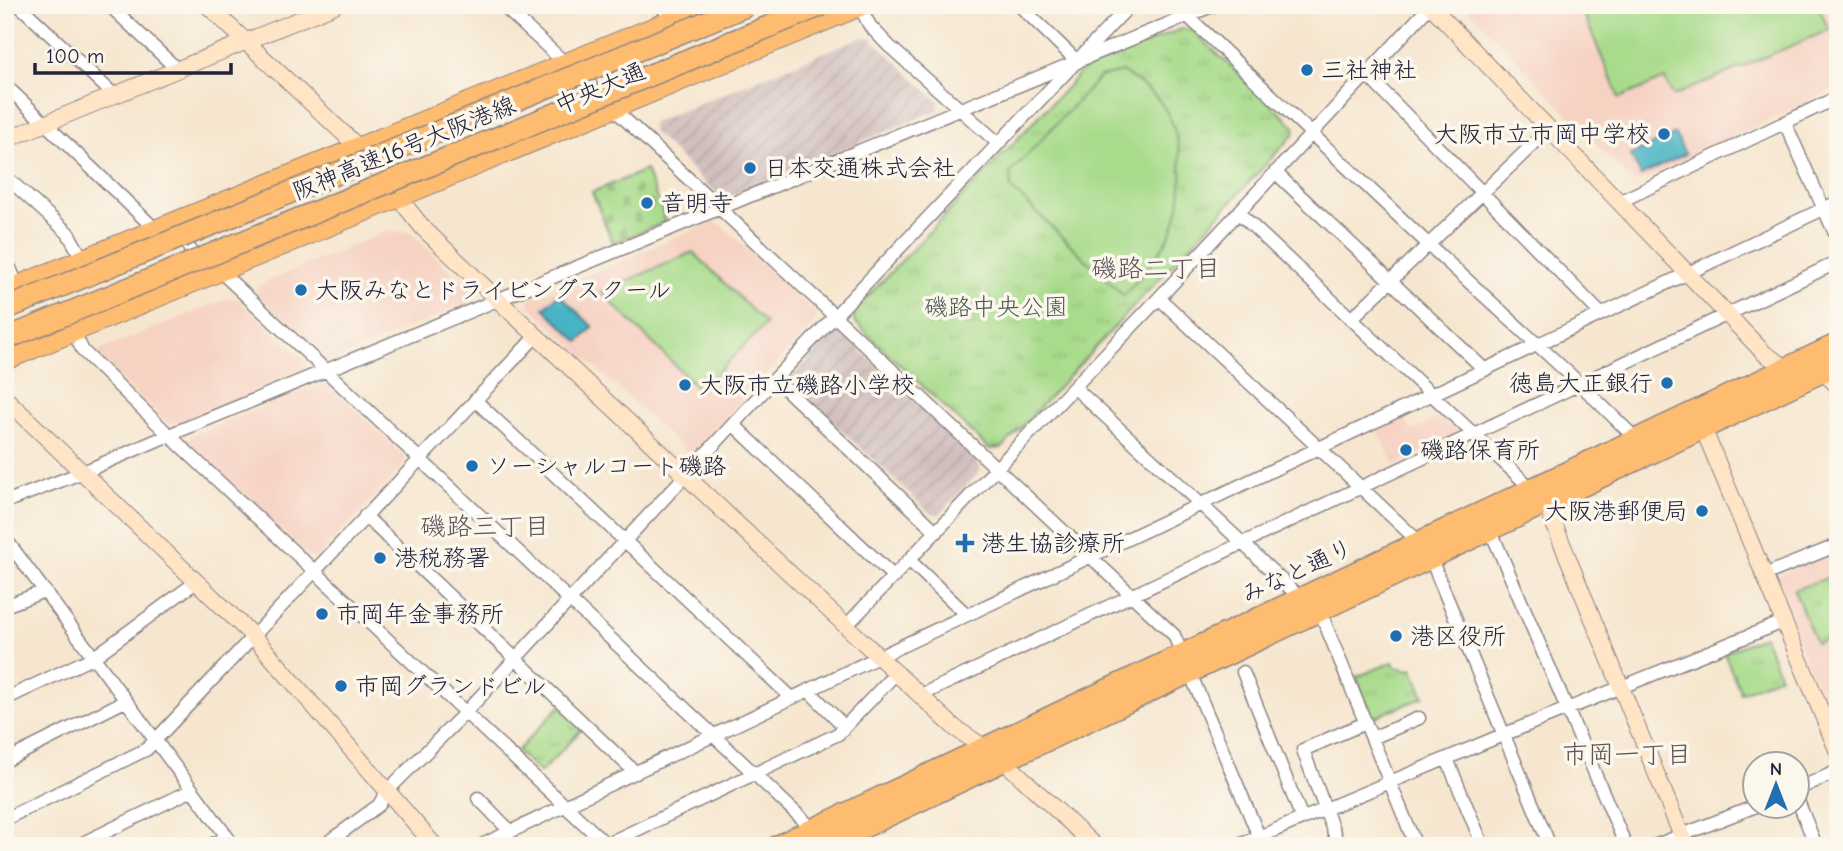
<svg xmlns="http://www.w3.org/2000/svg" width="1843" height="851" font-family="'Comic Neue','Klee One',sans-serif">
<defs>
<pattern id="industrial-furrows" width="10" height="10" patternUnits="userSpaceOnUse" patternTransform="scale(1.75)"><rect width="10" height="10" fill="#d1bfbd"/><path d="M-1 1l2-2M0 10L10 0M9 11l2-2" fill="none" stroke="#b3a4a3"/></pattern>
<pattern id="cemetery-stones" width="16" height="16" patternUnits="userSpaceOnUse" patternTransform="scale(1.75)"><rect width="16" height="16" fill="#a8db8b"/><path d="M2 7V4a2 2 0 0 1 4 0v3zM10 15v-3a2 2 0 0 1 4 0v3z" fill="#90bc79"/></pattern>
<pattern id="park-tufts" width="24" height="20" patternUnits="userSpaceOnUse" patternTransform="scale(1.75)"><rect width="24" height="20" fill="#a8db8b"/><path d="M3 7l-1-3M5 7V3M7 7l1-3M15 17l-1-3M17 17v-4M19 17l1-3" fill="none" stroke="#90bc79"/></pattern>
</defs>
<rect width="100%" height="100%" fill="#fbf7ec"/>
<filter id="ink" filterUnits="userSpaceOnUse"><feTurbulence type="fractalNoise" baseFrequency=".0143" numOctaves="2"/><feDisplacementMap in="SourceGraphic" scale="14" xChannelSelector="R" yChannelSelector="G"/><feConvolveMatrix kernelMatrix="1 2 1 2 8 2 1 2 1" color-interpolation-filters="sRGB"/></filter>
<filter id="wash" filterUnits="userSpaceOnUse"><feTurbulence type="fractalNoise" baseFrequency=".00686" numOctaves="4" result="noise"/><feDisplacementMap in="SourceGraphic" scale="28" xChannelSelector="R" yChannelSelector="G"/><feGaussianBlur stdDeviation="1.57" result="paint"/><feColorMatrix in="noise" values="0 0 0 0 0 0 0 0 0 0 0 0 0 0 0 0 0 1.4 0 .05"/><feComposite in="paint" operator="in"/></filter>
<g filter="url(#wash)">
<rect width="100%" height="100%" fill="#f6e6cf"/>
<!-- built -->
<path fill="#f6d2c3" d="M1464,5H1838V87L1639,182L1632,181Z
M713,222L721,225L817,315L815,323L693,451L686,452L529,305L530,299Z
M390,230L411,233L473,292V301L333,360H325L256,293L257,286Z
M229,298H237L306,362L305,371L176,425L168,424L98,359L99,351Z
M320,383L327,384L405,456V464L318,557H310L189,443L191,436Z
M1404,416L1412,431L1442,416L1456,430V435L1395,465L1377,430Z
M1838,550V736L1771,578Z"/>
<!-- industrial -->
<path fill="url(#industrial-furrows)" d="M862,37L871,38L939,102L938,110L728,197L719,196L652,131V123Z
M835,332H842L980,465V471L939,514H931L792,384V376Z"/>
<!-- cemetery -->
<path fill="url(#cemetery-stones)" stroke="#657e63" stroke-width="2" d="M646,170L666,222L613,243L592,192Z"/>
<!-- park -->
<path fill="url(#park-tufts)" stroke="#657e63" stroke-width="2" d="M1181,29H1191L1295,127L1294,134L1002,448L989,449L854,321V311L1083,70Z
M1838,574V634L1816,643L1794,590Z
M1764,636L1780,676L1741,693L1724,653Z
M1393,662L1395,667L1407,670L1412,668L1424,697L1373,718L1356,677Z
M560,706L583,728L540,773L517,751Z"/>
<!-- pitch -->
<path fill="#a8db8b" stroke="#657e63" stroke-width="2" d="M1580,5H1818L1829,30L1673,96L1665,79L1619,98Z
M1122,72C1137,82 1153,91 1163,106C1185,139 1187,201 1169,236C1158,258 1139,277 1124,296L1011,188L1010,173L1100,77Z
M693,252L766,324L700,390L601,292Z"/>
<!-- water -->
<path fill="#47b4c4" stroke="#346b80" stroke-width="2" d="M1675,134L1685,154L1641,176L1631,155Z
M559,294L593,327L579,342L544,308Z"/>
</g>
<g filter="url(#ink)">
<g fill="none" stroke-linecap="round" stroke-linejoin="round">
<defs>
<path id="street" d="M19,5L115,96
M109,5L178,70
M502,5L565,63L584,70L597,100L613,108L1174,635L1263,846
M663,5L669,21
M1019,5L1078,62
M1176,5L1429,245L1578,382L1636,439
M860,7L870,26L889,46L998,143
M1366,74L1601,314
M5,85L155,229L161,230
M1785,123L1838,240
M1275,172L1485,370
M5,176L68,233L82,258
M1619,202L1838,97
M1239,213L1534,491
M178,234L183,235L197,264L221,272L813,829
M5,263L10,268L17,285
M1159,298L1419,542L1430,557L1550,846
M1351,319L1549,129
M74,333L83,351L169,435L608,846
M775,379L937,532
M1074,387C1149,457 1226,526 1300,598
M475,400L792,698
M734,425L894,577
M5,502L81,473L169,435L1214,5
M365,516L636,773
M1490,529L1626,846
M5,538L234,846
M910,561L966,614
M1764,575L1838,545
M5,606L45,591
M1319,609L1416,846
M847,625L1159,298L1431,5
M1243,672L1302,818
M808,690L845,727
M921,695L1838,262
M5,699L94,657L196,582
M1372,738L1419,718
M1447,759L1483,846
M5,761L125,701
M1798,789L1838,771
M478,798L511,832
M1798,801L1816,846
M5,819L147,749L537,335
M607,844L838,734L897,672
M77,846L192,790
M209,846L227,837
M323,846L379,805L387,791L465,713L775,379L1130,5
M480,846L1838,202
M1237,846L1505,734L1783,622
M1339,846L1303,750L1365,723
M1654,846L1756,806"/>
<path id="secondary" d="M207,5L358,147L423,228L497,299L955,728L1003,760L1095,846
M1430,5L1765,354L1787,368L1822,371L1838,386
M5,140L335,5
M5,398L254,637L435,846
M1703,428L1838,752
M1545,502L1686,846"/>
<path id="primary" d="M5,290L707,5
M5,361L865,5"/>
<path id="highway" d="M778,846L1838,344
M824,846L1838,364"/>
</defs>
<!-- street casing -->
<use href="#street" stroke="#8c8485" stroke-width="15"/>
<!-- secondary casing -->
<use href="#secondary" stroke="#8c8485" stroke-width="18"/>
<!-- primary casing -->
<use href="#primary" stroke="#8c8485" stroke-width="20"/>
<!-- highway casing -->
<use href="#highway" stroke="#8c8485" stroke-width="24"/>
<!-- street -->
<use href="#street" stroke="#fff" stroke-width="12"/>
<!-- secondary -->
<use href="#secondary" stroke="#ffe4c6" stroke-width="16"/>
<!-- primary -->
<use href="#primary" stroke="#febc70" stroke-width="18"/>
<!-- highway -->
<use href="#highway" stroke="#febc70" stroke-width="21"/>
<!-- rail -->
<path stroke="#22223b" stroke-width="3.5" stroke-dasharray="10 5" stroke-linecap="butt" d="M5,329L795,5"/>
<defs>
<path id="highway-bridge" d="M5,309L748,5
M5,339L822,5"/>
</defs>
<!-- highway-bridge casing -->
<use href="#highway-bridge" stroke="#8c8485" stroke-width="24" stroke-linecap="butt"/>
<!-- highway-bridge -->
<use href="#highway-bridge" stroke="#febc70" stroke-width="21"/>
</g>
</g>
<!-- markers -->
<g fill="#1f6fb2" stroke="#fbf7ec" stroke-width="2.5">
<circle cx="1307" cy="70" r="7"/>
<circle cx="1664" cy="134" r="7"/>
<circle cx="750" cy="168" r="7"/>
<circle cx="647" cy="203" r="7"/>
<circle cx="301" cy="290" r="7"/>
<circle cx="1667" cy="383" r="7"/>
<circle cx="685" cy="385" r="7"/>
<circle cx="1406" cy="450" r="7"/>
<circle cx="472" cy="466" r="7"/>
<circle cx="1702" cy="511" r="7"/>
<path d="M961.5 532.5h7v7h7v7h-7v7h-7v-7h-7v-7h7z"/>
<circle cx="380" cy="558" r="7"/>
<circle cx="322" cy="614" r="7"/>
<circle cx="1396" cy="636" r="7"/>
<circle cx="341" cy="686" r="7"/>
</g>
<g text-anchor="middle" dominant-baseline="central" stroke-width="7" stroke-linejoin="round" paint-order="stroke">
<!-- poi labels -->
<g font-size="24" fill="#22223b" stroke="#fbf7ec" text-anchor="start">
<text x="1321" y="70">三社神社</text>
<text x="1650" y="134" text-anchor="end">大阪市立市岡中学校</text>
<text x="764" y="168">日本交通株式会社</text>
<text x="661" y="203">音明寺</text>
<text x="315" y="290">大阪みなとドライビングスクール</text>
<text x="1653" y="383" text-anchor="end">徳島大正銀行</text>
<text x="699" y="385">大阪市立磯路小学校</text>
<text x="1420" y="450">磯路保育所</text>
<text x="486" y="466">ソーシャルコート磯路</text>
<text x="1688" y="511" text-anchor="end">大阪港郵便局</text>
<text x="981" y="543">港生協診療所</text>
<text x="394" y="558">港税務署</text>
<text x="336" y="614">市岡年金事務所</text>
<text x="1410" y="636">港区役所</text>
<text x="355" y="686">市岡グランドビル</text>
</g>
<!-- street labels -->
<g font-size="24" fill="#22223b" stroke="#fbf7ec">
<text transform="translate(600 88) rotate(-23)">中央大通</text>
<text transform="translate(404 148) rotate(-22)">阪神高速16号大阪港線</text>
<text transform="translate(1297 571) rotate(-25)">みなと通り</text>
</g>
<!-- park labels -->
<g font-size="24" fill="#4a5a53" stroke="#fbf7ec">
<text x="996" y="307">磯路中央公園</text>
</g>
<!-- neighbourhood labels -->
<g font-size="26" fill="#5f5357" stroke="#fbf7ec">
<text x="1156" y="269">磯路二丁目</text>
<text x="485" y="527">磯路三丁目</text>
<text x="1627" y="755">市岡一丁目</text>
</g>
</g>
<!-- margin -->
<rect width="1843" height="851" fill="none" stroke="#fbf7ec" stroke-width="28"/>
<!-- north arrow -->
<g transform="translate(1776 785)"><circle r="33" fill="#fbf7ec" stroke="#a4a2a5" stroke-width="2"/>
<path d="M0-5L12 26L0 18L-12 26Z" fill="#1f6fb2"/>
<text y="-10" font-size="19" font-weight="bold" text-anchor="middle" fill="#22223b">N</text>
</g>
<!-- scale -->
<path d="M35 63v10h196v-10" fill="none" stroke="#22223b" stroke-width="3.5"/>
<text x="46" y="63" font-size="21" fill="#22223b" stroke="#fbf7ec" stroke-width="5" paint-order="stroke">100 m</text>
</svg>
